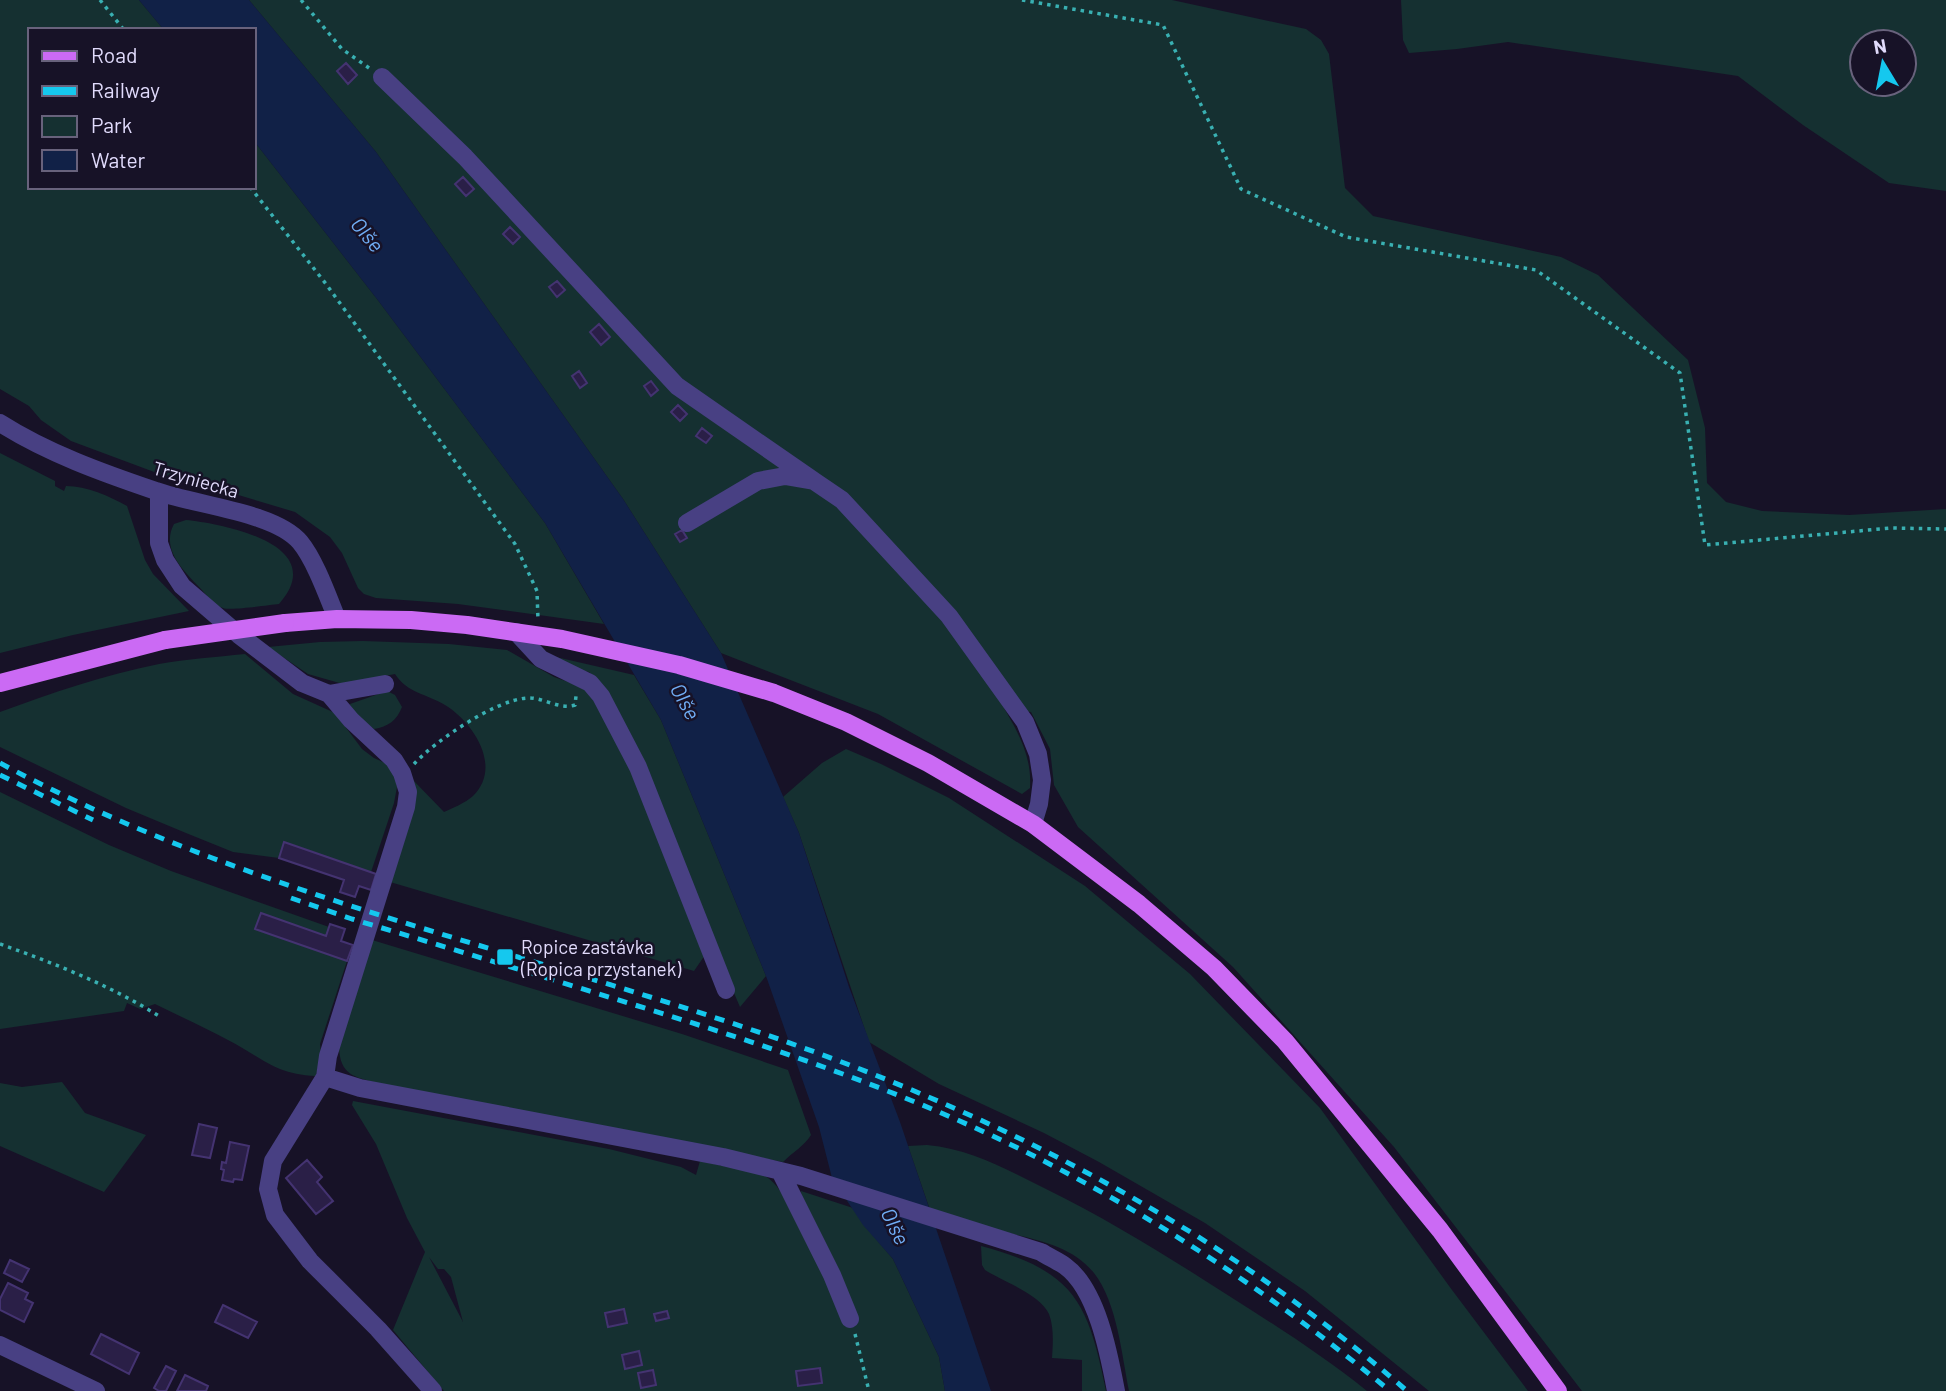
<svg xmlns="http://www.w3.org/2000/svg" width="1946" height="1391" font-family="Barlow,sans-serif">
<rect width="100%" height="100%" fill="#171227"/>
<!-- green -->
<path fill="#153031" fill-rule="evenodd" d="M0,0H139L164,30H30V187H254V141L377,299L545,523L604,624L458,604L376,598L364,594L358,588L342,553L330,537L295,512L225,491L173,479L71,441L41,420L29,406L0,389Z
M249,0H1172L1306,29L1321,40L1329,54L1345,188L1373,216L1561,257L1598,275L1688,360L1705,428L1707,483L1726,502L1762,511L1849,515L1946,509V1391H1582L1394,1147L1233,967L1078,827L1054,785L1050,749L1031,712L1004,708C1019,734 1032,757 1030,788L1022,794L878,714L721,653L623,499L376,152Z
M1401,0H1946V191L1889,183L1803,125L1738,76L1508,42L1457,49L1409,53L1403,40ZM1862,42H1904V84H1862Z
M0,453L55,481V486L64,491L66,486C87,486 109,496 127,506L145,560L153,574L189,611L73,635L0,653Z
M186,520C225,524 331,545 279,604C268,605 231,611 223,608C215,606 207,596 202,590C185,572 160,550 174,524Z
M363,641L449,644L507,650L554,677L583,687L609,717L705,955L694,971L390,882L412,779L444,812C453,808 465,803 473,796C503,767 473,722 445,705C427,694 407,693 395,674L343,684L308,674L268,647L320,642Z
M245,654L293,694L335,713L362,749L374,758L385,763L395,775L397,787L394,803L371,872L285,842L279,858L233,852L186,833L126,808L0,747V712C52,693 104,675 159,664C187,659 216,657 245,654Z
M543,654L634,675L661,720L766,976L740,1007L601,683L589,672L567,667Z
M387,691L395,695L402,707C397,720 388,727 374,729L351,711L350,704Z
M846,749L881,764L949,798L1085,886L1190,974L1320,1108L1452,1290L1528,1391H1429L1305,1291L1205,1223L1099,1162L1044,1133L939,1084L869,1042L799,833L783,797L822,763Z
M0,792L109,845L171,871L329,927L326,936L261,914L255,929L347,961L320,1044L321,1053L316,1076C274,1074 263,1058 228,1040C204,1027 179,1016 155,1004L140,1009L127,1003L124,1011L0,1029Z
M372,940L682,1034L788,1070L811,1135C804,1146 793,1152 783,1162L378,1083C354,1077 340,1075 339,1047Z
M62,1082L85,1113L146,1135L104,1192L0,1146V1083L22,1087Z
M353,1101L609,1149L681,1167L696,1175L700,1161L762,1174C784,1186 794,1217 805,1238L801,1191L853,1208L864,1225L893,1259L939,1357L945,1391H444L393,1330L425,1252L407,1218L376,1144L352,1105ZM429,1257L438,1269H444L451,1277L463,1322Z
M927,1145C971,1149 1008,1170 1046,1189C1109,1220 1167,1256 1226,1294C1275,1325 1322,1355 1367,1391H1129C1122,1356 1117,1302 1094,1273C1071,1244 1031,1239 997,1230C975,1224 953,1217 930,1210L908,1146Z
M981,1246C1074,1271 1088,1301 1106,1391H1082V1360L1052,1358C1053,1344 1054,1327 1049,1314C1040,1294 1002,1281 985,1270L982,1265Z"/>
<!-- water -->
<path fill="#112147" d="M139,0H249L376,152L623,499L721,653L799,833L849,987L900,1122L991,1391H945L939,1357L893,1259L863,1225L832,1178L819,1127L766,976L661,720L545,523L377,299L254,141V30H164Z"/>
<!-- building -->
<path fill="#2a1f47" stroke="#443371" stroke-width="2" d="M346,63L357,75L348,84L337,71Z
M463,177L474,189L466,196L455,184Z
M510,227L520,237L513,244L503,234Z
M557,281L565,290L557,297L549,287Z
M599,324L610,337L601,345L590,332Z
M579,371L587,383L580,388L572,376Z
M651,381L658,390L651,396L644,386Z
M678,405L687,414L680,421L671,412Z
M702,428L712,436L706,443L696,436Z
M682,530L687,538L680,542L675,534Z
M284,842L376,874L371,890L359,886L355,897L340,892L344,880L279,858Z
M261,913L326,936L330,924L345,929L341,941L353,945L347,961L255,929Z
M199,1124L217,1128L210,1158L192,1155Z
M230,1142L249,1146L242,1180L234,1179L233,1182L222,1180L224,1170L221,1169L222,1162L226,1163Z
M307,1160L322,1177L317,1182L333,1201L316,1214L286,1178Z
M10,1260L29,1269L22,1282L4,1273Z
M8,1283L28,1293L25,1299L33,1303L24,1322L0,1310V1299Z
M223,1305L257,1322L248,1338L215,1322Z
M624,1309L627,1323L608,1327L605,1313Z
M667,1311L669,1318L656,1321L654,1314Z
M101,1334L139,1353L129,1374L91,1354Z
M639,1351L642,1365L625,1369L622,1355Z
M166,1366L176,1371L166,1391H159L154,1388Z
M820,1368L822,1383L798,1386L796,1371Z
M653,1370L656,1385L641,1388L638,1373Z
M185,1375L208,1386L206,1391H177Z"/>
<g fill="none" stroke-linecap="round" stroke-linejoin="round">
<!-- path -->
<path stroke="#39b0b2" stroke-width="3.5" stroke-dasharray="3.5 5" stroke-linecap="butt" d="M100,0L124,30
M301,0L342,49L369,68
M1022,0L1163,25L1241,189L1346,237L1536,270L1680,373L1705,545L1891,528L1946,529
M250,187L326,284L515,544L537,591L538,620
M414,764C435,741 495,700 527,698C543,697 559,710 575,705L576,696
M0,944C56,964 112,986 162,1018
M855,1334L869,1391"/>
<!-- minor -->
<path stroke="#484083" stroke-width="18" d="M382,77L465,157L677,386L814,481
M0,423C47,453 103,473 156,491C194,505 275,512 300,542C315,560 328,597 337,619
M159,492V543L165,560L182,586L239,635L302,683L329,694L351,720L394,760L402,773L408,792L406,807L328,1056L325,1077L273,1161L268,1189L275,1215L310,1261L378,1329L433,1391
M687,523L758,481L785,476L814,481L842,500L949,616L1025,722L1038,754L1042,780L1039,804L1033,824
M516,632L541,659L590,683L601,696L638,767L726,990
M329,694L385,684
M325,1077L360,1088L723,1157L801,1176L1041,1252C1049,1257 1058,1261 1065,1266C1097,1289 1109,1354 1116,1391
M780,1171L832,1275L850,1319
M0,1345L96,1391"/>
<!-- major -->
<path stroke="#cb6af4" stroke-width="18" d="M285,623L337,619L411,620L467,625L562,639L679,665L774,693L846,722L928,763L1033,824L1139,904L1214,968L1285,1041L1440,1230L1558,1391
M0,683L165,640"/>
<!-- rail -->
<path stroke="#15c8ee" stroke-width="5" stroke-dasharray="10 9" stroke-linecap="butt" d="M0,763C240,892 508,946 764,1034C998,1114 1220,1228 1407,1391
M0,775L93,820
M291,898L352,919C439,945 525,971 612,998C756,1042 899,1088 1034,1156C1162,1221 1280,1300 1390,1391"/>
<!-- major-bridge -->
<path stroke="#cb6af4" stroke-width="18" d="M165,640L285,623"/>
</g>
<!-- markers -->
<rect fill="#15c8ee" stroke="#171227" stroke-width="2.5" x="496" y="948" width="18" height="18" rx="3.5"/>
<g text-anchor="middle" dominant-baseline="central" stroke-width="5" stroke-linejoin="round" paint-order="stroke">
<!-- street labels -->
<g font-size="19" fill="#e1dbfc" stroke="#171227">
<text transform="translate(196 479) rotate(16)">Trzyniecka</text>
</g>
<!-- poi labels -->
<g font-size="19" fill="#e1dbfc" stroke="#171227" text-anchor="start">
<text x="521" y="946">Ropice zastávka<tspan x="521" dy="22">(Ropica przystanek)</tspan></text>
</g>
<!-- water labels -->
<g font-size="21" font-style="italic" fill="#70adf5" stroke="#171227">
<text transform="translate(368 234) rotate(50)">Olše</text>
<text transform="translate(686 701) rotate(61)">Olše</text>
<text transform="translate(896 1226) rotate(64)">Olše</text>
</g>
</g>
<!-- legend -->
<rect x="28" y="28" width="228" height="161" fill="#171227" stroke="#68627c" stroke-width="2"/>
<rect x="42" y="51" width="35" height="10" fill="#cb6af4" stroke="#68627c" stroke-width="2"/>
<text x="91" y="63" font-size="21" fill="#e1dbfc">Road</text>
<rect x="42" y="86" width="35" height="10" fill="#15c8ee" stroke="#68627c" stroke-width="2"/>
<text x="91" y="98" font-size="21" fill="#e1dbfc">Railway</text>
<rect x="42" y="116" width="35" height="21" fill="#153031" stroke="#68627c" stroke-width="2"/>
<text x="91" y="133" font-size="21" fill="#e1dbfc">Park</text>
<rect x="42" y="150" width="35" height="21" fill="#112147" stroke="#68627c" stroke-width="2"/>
<text x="91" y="168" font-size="21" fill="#e1dbfc">Water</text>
<!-- north arrow -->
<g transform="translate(1883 63) rotate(350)"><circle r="33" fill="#171227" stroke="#68627c" stroke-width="2"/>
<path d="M0-5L12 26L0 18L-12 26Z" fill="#15c8ee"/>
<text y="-10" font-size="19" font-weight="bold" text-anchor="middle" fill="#e1dbfc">N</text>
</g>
</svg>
